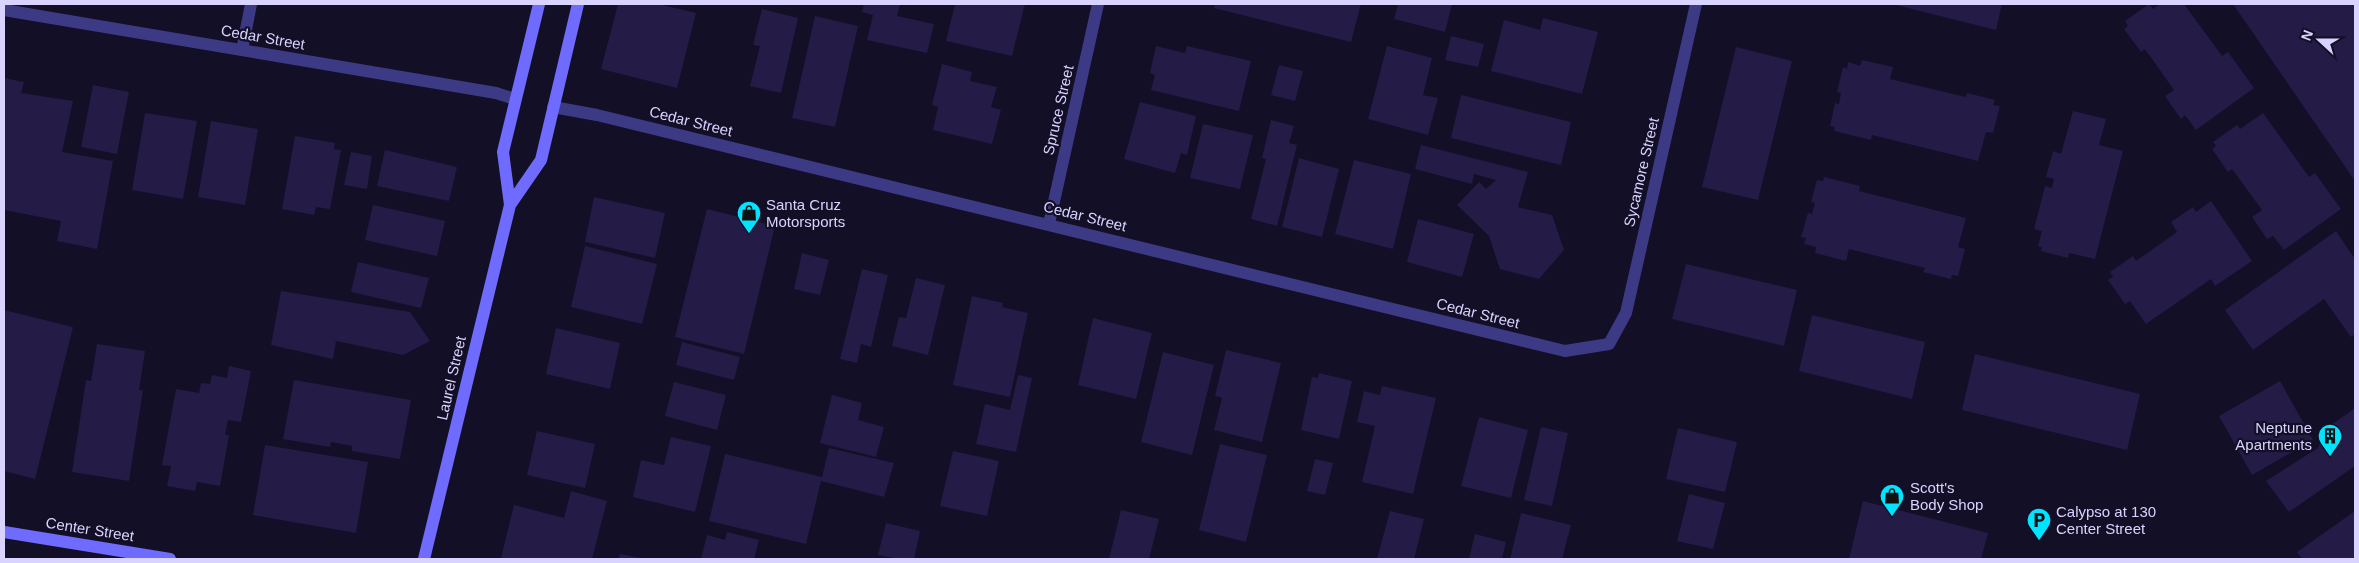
<svg xmlns="http://www.w3.org/2000/svg" width="2359" height="563" font-family="Helvetica,sans-serif">
<rect width="100%" height="100%" fill="#130f26"/>
<!-- building -->
<path fill="#241b47" d="M618,4H658L696,13L677,88L601,69Z
M864,4H900L897,16L934,24L927,53L867,40L873,15L862,12Z
M955,4H1025L1012,56L946,41Z
M1215,4H1361L1351,42L1214,8Z
M1398,4H1452L1445,32L1394,19Z
M1892,4H2002L1996,30Z
M2149,4L2153,9L2160,4H2184L2222,56L2228,52L2254,88L2196,130L2185,115L2181,119L2165,96L2174,90L2145,49L2141,52L2124,29L2128,26L2125,21Z
M2233,4H2355V181Z
M762,9L798,18L781,93L750,86L760,46L753,45Z
M815,16L858,26L835,127L792,118Z
M1543,18L1598,32L1582,94L1491,71L1504,20L1540,30Z
M1451,36L1484,44L1478,67L1445,60Z
M1156,46L1185,53L1187,46L1251,61L1239,111L1151,90L1155,75L1150,73Z
M1387,46L1432,58L1423,95L1438,98L1428,135L1368,119Z
M1736,47L1792,61L1758,200L1702,187Z
M1862,60L1893,67L1890,79L1966,97L1967,93L1995,100L1993,105L2000,106L1993,133L1986,132L1978,161L1872,135L1871,140L1834,131L1835,127L1830,126L1835,103L1839,104L1841,93L1837,92L1843,67L1847,69L1848,62L1860,66Z
M942,64L972,72L970,81L997,87L991,107L1001,110L992,144L933,130L938,107L932,105Z
M1279,65L1303,71L1295,101L1271,95Z
M4,78L24,82L21,93L73,101L62,152L113,161L97,249L57,241L61,221L4,210Z
M93,85L129,92L117,154L81,147Z
M1461,95L1571,122L1561,165L1451,138Z
M1140,102L1196,116L1187,155L1181,153L1175,173L1124,159Z
M2073,111L2106,119L2099,145L2123,151L2095,259L2069,253L2068,258L2041,251L2042,247L2038,246L2042,231L2034,229L2045,186L2052,188L2054,179L2046,177L2053,151L2061,154Z
M145,113L197,121L183,199L132,190Z
M2263,113L2309,177L2315,173L2341,209L2284,250L2273,236L2267,239L2252,217L2262,210L2232,169L2228,172L2212,149L2216,146L2213,142L2237,125L2240,129Z
M1271,120L1294,126L1289,143L1297,145L1277,226L1251,219L1266,159L1262,158Z
M211,121L258,129L245,205L198,197Z
M1203,124L1253,135L1240,189L1190,178Z
M295,136L335,143L334,149L341,150L330,209L316,207L314,215L282,209Z
M1421,145L1528,172L1518,207L1552,215L1564,250L1539,279L1500,269L1489,236L1457,205L1479,182L1486,189L1496,180L1474,174L1472,184L1415,169Z
M385,150L457,167L449,201L377,186Z
M351,152L372,156L367,189L344,185Z
M1299,158L1339,169L1322,237L1282,227Z
M1354,160L1411,174L1393,249L1335,234Z
M1824,177L1860,186L1859,191L1966,218L1958,247L1965,249L1958,276L1952,275L1951,279L1923,272L1925,268L1849,249L1846,261L1815,253L1816,247L1804,244L1806,238L1801,237L1808,213L1812,214L1815,203L1811,202L1817,180L1823,181Z
M594,197L665,213L655,258L585,242Z
M2211,201L2252,261L2215,286L2211,279L2146,324L2130,301L2125,304L2108,280L2113,277L2110,272L2133,256L2136,261L2177,232L2171,222L2193,207L2196,212Z
M373,205L445,221L437,256L365,240Z
M707,209L775,226L744,354L675,337Z
M1418,219L1474,234L1462,277L1407,262Z
M2336,231L2355,259V334L2351,337L2324,299L2253,350L2225,310Z
M585,246L657,264L642,324L571,307Z
M802,253L829,260L820,295L794,289Z
M358,262L429,278L421,308L351,292Z
M1686,264L1797,290L1784,346L1672,319Z
M862,269L888,275L871,347L861,344L857,363L840,359Z
M916,278L945,285L928,355L892,346L899,317L906,318Z
M281,291L410,312L430,341L403,355L336,341L333,359L271,345Z
M972,296L1003,303L1002,307L1028,313L1010,397L953,385Z
M4,310L73,327L35,479L4,471Z
M1812,315L1925,342L1912,399L1799,371Z
M1093,318L1152,333L1136,399L1078,385Z
M556,328L620,343L610,389L546,374Z
M682,342L740,357L734,380L676,365Z
M97,344L145,351L139,390H143L129,481L72,472L86,380L91,381Z
M1226,350L1281,363L1262,442L1214,430L1222,398L1215,396Z
M1163,352L1214,365L1192,455L1141,442Z
M1975,354L2140,394L2127,450L1962,410Z
M229,366L251,371L241,422L228,420L225,435H229L220,486L197,482L195,491L167,486L171,466L162,465L176,389L199,393L201,383L210,384L212,375L227,378Z
M1319,373L1352,381L1339,439L1301,430L1312,377L1318,378Z
M1018,375L1032,378L1016,452L976,444L985,404L1010,410Z
M294,380L411,400L400,459L352,451V446L331,442L330,447L283,439Z
M2280,381L2313,440L2252,475L2219,416Z
M674,382L726,395L717,430L665,416Z
M1382,386L1436,398L1413,494L1362,482L1375,426L1357,422L1364,391L1380,395Z
M832,395L862,403L858,420L884,427L876,457L820,443Z
M2355,408V466L2289,512L2266,481L2318,448L2327,428Z
M1479,417L1528,430L1511,498L1461,486Z
M1541,427L1568,433L1552,506L1524,500Z
M1678,428L1737,442L1725,492L1666,479Z
M537,431L595,444L585,488L527,475Z
M671,437L711,446L695,512L633,497L641,460L664,465Z
M1220,444L1267,455L1246,542L1199,530Z
M265,445L368,462L356,533L253,515Z
M829,448L894,463L884,497L821,481L806,544L709,521L725,454L822,477Z
M953,451L999,461L987,516L940,506Z
M1315,459L1333,463L1325,495L1307,491Z
M571,491L607,501L592,559L501,558L514,505L564,518Z
M1689,494L1725,503L1713,549L1677,541Z
M1863,501L1988,533L1981,559H1849Z
M1121,510L1159,519L1149,559H1109Z
M1390,511L1424,519L1414,559H1377Z
M2355,511V559H2302L2297,552Z
M1521,513L1571,525L1562,559H1510Z
M886,523L920,531L914,559H898L878,555Z
M727,532L759,540L754,559H701L707,535L725,540Z
M1475,534L1506,542L1502,559H1469Z
M620,554L641,558V559H618Z"/>
<g fill="none" stroke-linecap="round" stroke-linejoin="round">
<!-- service -->
<path stroke="#3d3a85" stroke-width="12" d="M242,50L251,4"/>
<!-- minor -->
<path stroke="#3d3a85" stroke-width="12" d="M553,107L597,115L1565,351L1609,344L1626,313L1696,4
M1049,224L1098,4"/>
<!-- tertiary -->
<path stroke="#3d3a85" stroke-width="12" d="M4,10L496,93L515,99"/>
<!-- secondary -->
<path stroke="#6f6bff" stroke-width="12" d="M510,205L503,152L539,4
M4,532L170,559
M424,559L510,205L541,160L578,4"/>
</g>
<!-- icons -->
<defs>
<symbol id="shop-pin" viewBox="-11 -11 22 30"><path d="M0 17L-7.5 6A9.5 9.5 0 1 1 7.5 6Z" fill="#00e5ff" stroke="#130f26"/><path d="M-5-2.5h2.3a2.7 3.5 0 0 1 5.4 0H5L5.5 6h-11ZM-1.5-2.5h3a1.5 2.3 0 0 0-3 0Z" fill="#111"/></symbol>
<symbol id="building-pin" viewBox="-11 -11 22 30"><path d="M0 17L-7.5 6A9.5 9.5 0 1 1 7.5 6Z" fill="#00e5ff" stroke="#130f26"/><path d="M-4-6H4V6H1V3H-1V6H-4ZM-2.5-4.3h1.7v1.8h-1.7ZM.8-4.3h1.7v1.8H.8ZM-2.5-1h1.7V.8h-1.7ZM.8-1h1.7V.8H.8Z" fill="#111"/></symbol>
<symbol id="parking-pin" viewBox="-11 -11 22 30"><path d="M0 17L-7.5 6A9.5 9.5 0 1 1 7.5 6Z" fill="#00e5ff" stroke="#130f26"/><path d="M-3.5-5.5H1a3.5 3.5 0 0 1 0 7H-1V5.5H-3.5ZM-1-3.4V-.6H.8a1.4 1.4 0 0 0 0-2.8Z" fill="#111"/></symbol>
</defs>
<g fill-rule="evenodd">
<use href="#shop-pin" x="735" y="199" width="28" height="38"/>
<use href="#building-pin" x="2316" y="422" width="28" height="38"/>
<use href="#shop-pin" x="1878" y="482" width="28" height="38"/>
<use href="#parking-pin" x="2025" y="506" width="28" height="38"/>
</g>
<g text-anchor="middle" dominant-baseline="central" stroke-width="4.5" stroke-linejoin="round" paint-order="stroke">
<!-- street labels -->
<g font-size="15" fill="#d9d4ff" stroke="#130f26">
<text transform="translate(263 37) rotate(10)">Cedar Street</text>
<text transform="translate(1058 110) rotate(-77)">Spruce Street</text>
<text transform="translate(691 121) rotate(14)">Cedar Street</text>
<text transform="translate(1641 172) rotate(-77)">Sycamore Street</text>
<text transform="translate(1085 216) rotate(14)">Cedar Street</text>
<text transform="translate(1478 313) rotate(14)">Cedar Street</text>
<text transform="translate(451 378) rotate(-77)">Laurel Street</text>
<text transform="translate(90 529) rotate(9)">Center Street</text>
</g>
<!-- poi labels -->
<g font-size="15" fill="#d9d4ff" stroke="#130f26" text-anchor="start">
<text x="766" y="204">Santa Cruz<tspan x="766" dy="17">Motorsports</tspan></text>
<text x="2312" y="427" text-anchor="end">Neptune<tspan x="2312" dy="17">Apartments</tspan></text>
<text x="1910" y="487">Scott's<tspan x="1910" dy="17">Body Shop</tspan></text>
<text x="2056" y="511">Calypso at 130<tspan x="2056" dy="17">Center Street</tspan></text>
</g>
</g>
<!-- border -->
<rect width="2359" height="563" fill="none" stroke="#d9d4ff" stroke-width="10"/>
<!-- north arrow -->
<g transform="translate(2319 40) rotate(291)" stroke="#130f26" stroke-width="4" paint-order="stroke">
<path d="M0-4L9 19L0 12L-9 19Z" fill="#d9d4ff"/>
<text y="-8" font-size="14" font-weight="bold" text-anchor="middle" fill="#d9d4ff">N</text>
</g>
</svg>
